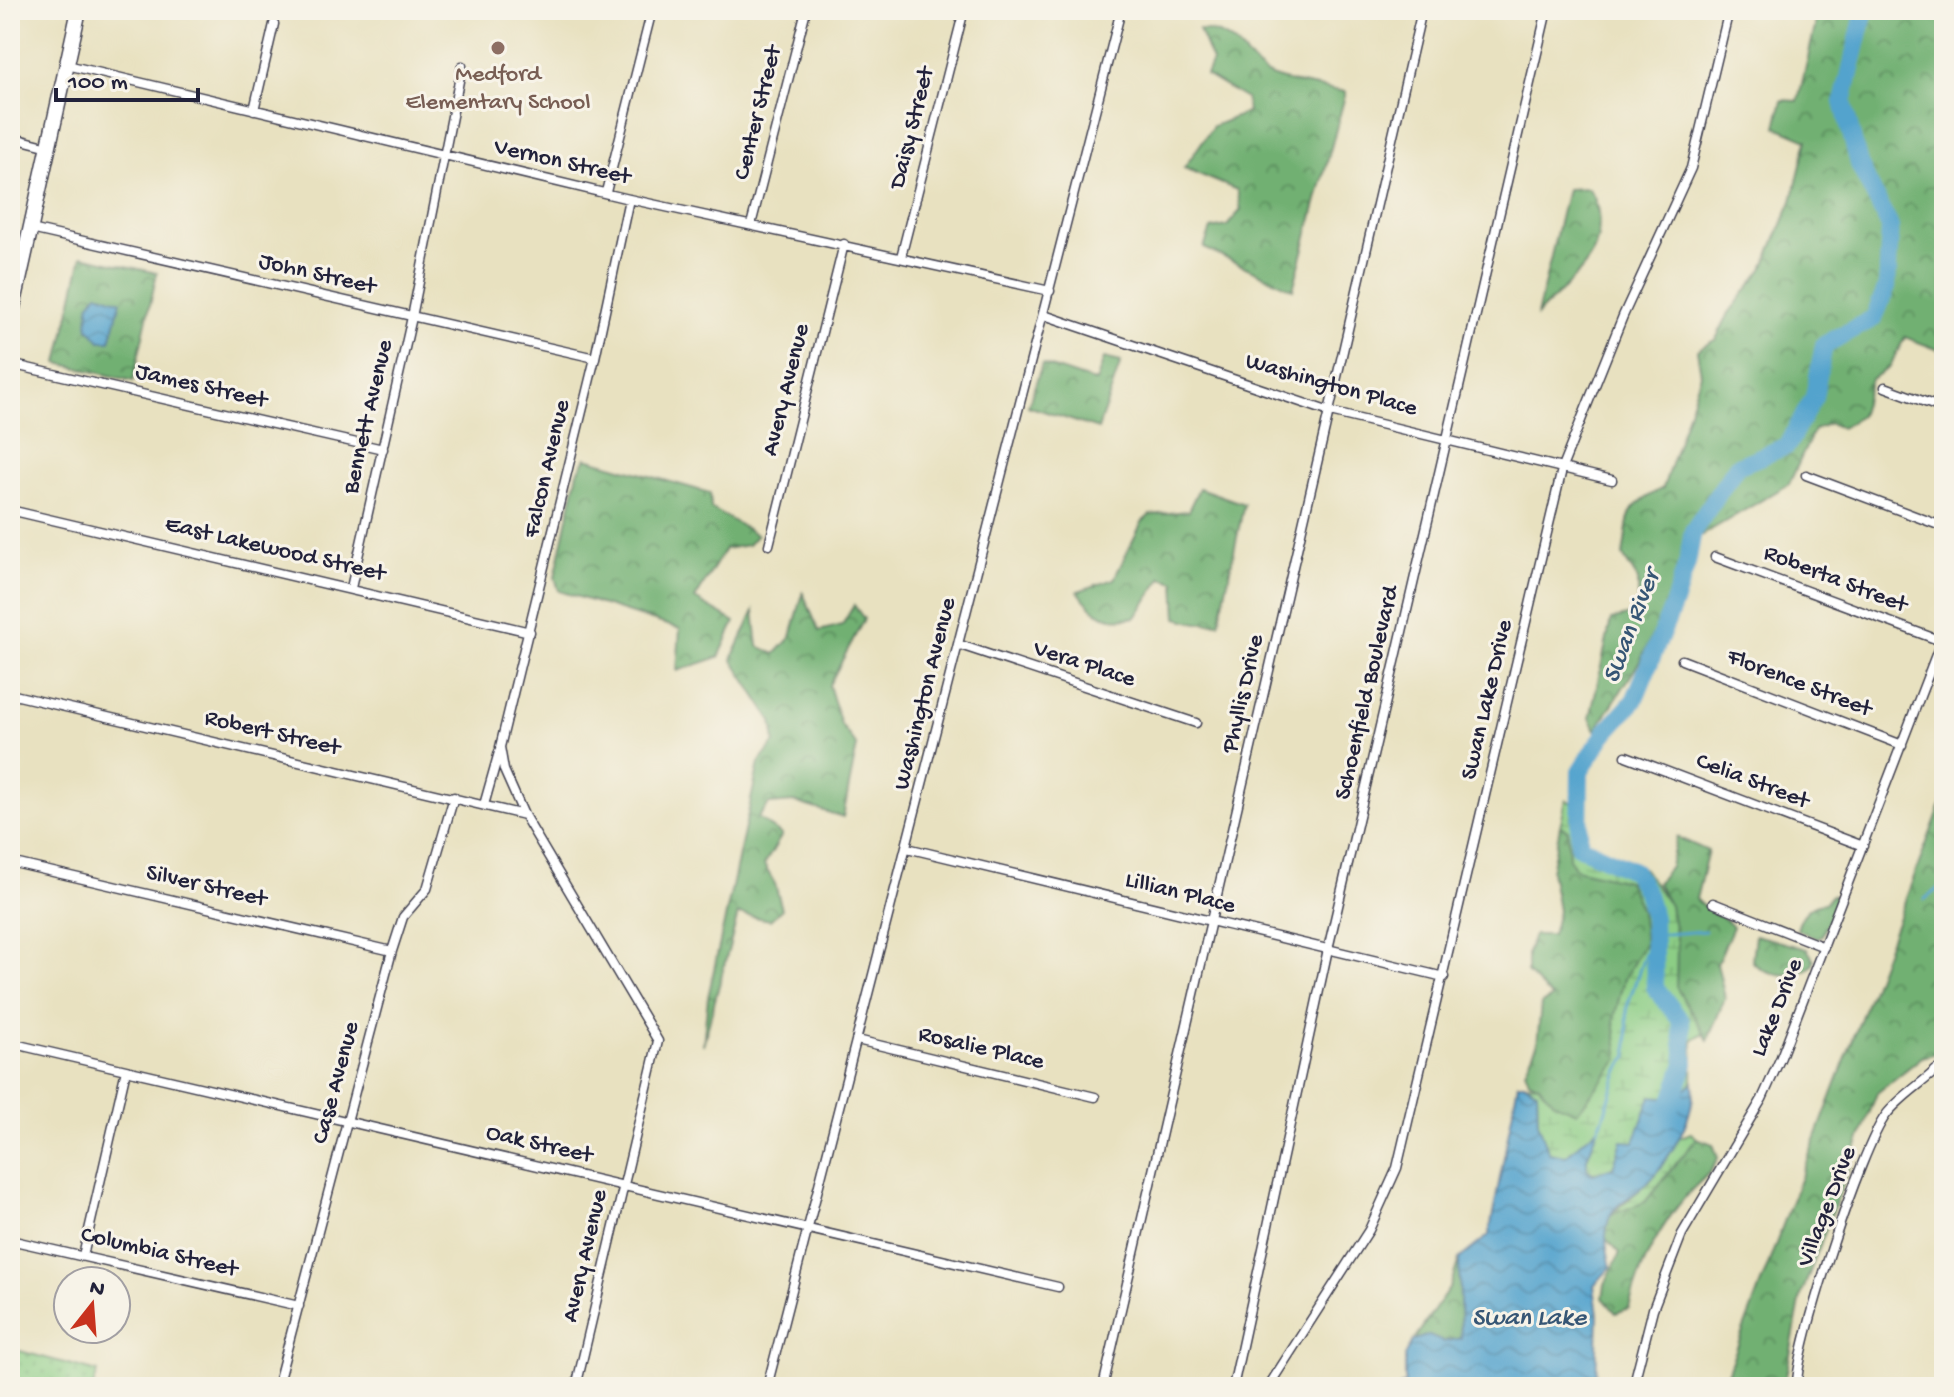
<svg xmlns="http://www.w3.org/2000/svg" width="1954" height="1397" font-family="'Gochi Hand',sans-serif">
<defs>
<pattern id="grass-dots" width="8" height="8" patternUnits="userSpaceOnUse" patternTransform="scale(2)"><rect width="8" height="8" fill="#8ccd85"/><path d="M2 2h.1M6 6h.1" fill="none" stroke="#78b074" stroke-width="1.8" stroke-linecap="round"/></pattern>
<pattern id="forest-crowns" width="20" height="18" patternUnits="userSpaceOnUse" patternTransform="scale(2)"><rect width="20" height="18" fill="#71b072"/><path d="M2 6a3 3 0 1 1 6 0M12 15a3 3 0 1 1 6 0" fill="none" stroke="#5c8f5f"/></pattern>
<pattern id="wetland-marsh" width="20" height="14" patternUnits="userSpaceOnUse" patternTransform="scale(2)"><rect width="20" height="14" fill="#8ccd85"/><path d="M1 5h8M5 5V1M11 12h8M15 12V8" fill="none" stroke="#78b074"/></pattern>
<pattern id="water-waves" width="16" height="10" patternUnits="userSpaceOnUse" patternTransform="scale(2)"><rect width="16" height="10" fill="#53a3cd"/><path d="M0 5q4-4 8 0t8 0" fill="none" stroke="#4484a8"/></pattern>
</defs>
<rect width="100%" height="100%" fill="#f7f3e8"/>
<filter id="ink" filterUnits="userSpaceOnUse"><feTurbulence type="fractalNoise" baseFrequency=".0125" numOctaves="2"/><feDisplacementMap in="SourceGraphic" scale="16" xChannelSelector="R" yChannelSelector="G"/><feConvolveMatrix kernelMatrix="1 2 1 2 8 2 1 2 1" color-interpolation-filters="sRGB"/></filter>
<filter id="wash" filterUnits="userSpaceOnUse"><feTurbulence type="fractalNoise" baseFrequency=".006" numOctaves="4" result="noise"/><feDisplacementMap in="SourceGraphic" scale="32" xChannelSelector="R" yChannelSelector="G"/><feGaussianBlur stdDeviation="1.8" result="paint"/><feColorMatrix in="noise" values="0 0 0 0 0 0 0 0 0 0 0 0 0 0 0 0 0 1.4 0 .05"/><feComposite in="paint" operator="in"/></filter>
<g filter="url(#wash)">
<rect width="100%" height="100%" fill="#e8e1c0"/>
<!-- grass -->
<path fill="url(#grass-dots)" stroke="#577860" stroke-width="2" d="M16,1350L98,1372L93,1387H10Z"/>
<!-- forest -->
<path fill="url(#forest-crowns)" stroke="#4a6956" stroke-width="2" d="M1812,10H1944L1941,122L1944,352L1905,337L1889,368L1871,379L1860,416L1841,428L1829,423L1814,430L1789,484L1699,537L1640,661L1596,730L1590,718L1611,620L1638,613V580L1623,556C1630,512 1623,509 1663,488L1701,374L1697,350L1716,339L1729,313L1763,269L1792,201L1807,140L1776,127L1782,100L1798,101L1815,27V11Z
M1199,30C1243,33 1244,65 1271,76C1294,85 1323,87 1346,92L1293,289L1204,248L1211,229L1227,226L1241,210L1237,190L1184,168L1213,126L1248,112L1246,99L1206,75L1212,61Z
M1588,188C1601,203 1602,235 1592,254C1583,273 1552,299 1537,315L1567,189Z
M82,256L157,273L133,381L58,363Z
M1104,358L1121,362L1098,429L1028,406L1042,364L1096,382Z
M586,458L710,493L711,508L757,535L748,545L725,549L695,599L735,622L719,657L677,671L680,629L559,591L555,577L578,472Z
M1199,488L1244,504L1219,623H1197L1177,618L1175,582L1162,578L1136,617C1107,622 1095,616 1078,591L1114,579L1142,522L1150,515L1188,511Z
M803,593L819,631L842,625L854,605L864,619L829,685L841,725L857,746L843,817L794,802L769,804L758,818L782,835L764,865L775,884L782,909L770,920L738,914L703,1045L708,997L759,763L775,742L772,721L732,659L754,611L758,646L775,654L791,637Z
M1944,797V1051L1922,1057L1877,1093L1801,1296L1784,1387H1722Z
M1560,826L1568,830L1569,858L1576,869L1628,881L1641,910L1645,943L1624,979L1614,1019L1619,1059L1577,1112L1555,1104L1538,1084L1529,1080L1525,1070L1537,1045L1541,1004L1552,998L1527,973V953L1534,935H1552L1558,911L1551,871Z
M1677,837L1708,851L1696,899C1707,912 1724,915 1733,927L1717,963L1725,998L1708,1040L1676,987L1677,946L1670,906L1657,883L1670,866Z
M1831,895L1838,898L1822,935L1817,938L1797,930C1800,916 1810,903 1825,903Z
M1755,935L1807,949L1814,960L1812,966C1795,979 1766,977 1752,961Z
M1697,1138L1713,1144L1718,1158C1711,1175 1698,1182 1686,1196C1659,1228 1639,1267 1629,1308L1616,1313L1603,1298L1605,1284L1620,1253L1605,1238L1609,1215L1645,1202Z
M1459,1259L1461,1338L1443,1342L1427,1335L1413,1341L1450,1287Z"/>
<!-- wetland -->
<path fill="url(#wetland-marsh)" stroke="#577860" stroke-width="2" d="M1566,800L1578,806V835L1584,843L1629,860L1644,869L1670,906L1677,946L1676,987L1704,1033L1693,1039L1692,1083L1613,1167L1593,1174L1587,1169V1158L1597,1129L1566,1157L1548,1153L1538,1122L1537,1091L1525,1083L1538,1084L1555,1103L1577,1112L1619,1059L1614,1019L1624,979L1645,943L1641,910L1628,881L1576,869L1569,858L1568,830L1560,826Z
M1691,1133L1697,1138L1645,1202L1610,1215L1650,1181L1678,1138Z"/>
<!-- water -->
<path fill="url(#water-waves)" stroke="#3a6284" stroke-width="2" d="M98,293L121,301L110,341H100L88,327L89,305Z
M1693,1082C1697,1114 1671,1157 1649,1181C1639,1193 1614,1203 1609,1218C1603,1235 1607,1250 1611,1267L1594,1285L1598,1314L1596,1387H1399L1405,1383V1356L1413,1341L1427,1335L1443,1342L1461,1338L1459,1259L1489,1235L1518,1083H1525L1537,1091L1538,1122L1549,1153L1566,1156L1599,1127L1587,1158V1169L1593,1174L1613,1167L1622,1141L1634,1142L1651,1096L1675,1098Z"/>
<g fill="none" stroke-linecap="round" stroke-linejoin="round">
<!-- stream -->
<path stroke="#53a3cd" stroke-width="3" d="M1925,899L1944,884
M1598,1129C1611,1106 1611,1076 1628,1056L1627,1007L1649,942L1654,935L1705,931"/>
<!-- river -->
<path stroke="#53a3cd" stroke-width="18" d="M1666,1118L1685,1063L1681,1021L1655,987L1653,918L1647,894L1634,871L1579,846L1580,772L1605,733L1634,701L1673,606L1687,564L1693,531L1737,466L1787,446L1814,397L1824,345L1874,318L1887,287L1890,227L1859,164L1843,102L1865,10"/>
</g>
</g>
<g filter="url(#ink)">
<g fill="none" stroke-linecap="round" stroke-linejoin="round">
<defs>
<path id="minor" d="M67,65L629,199L1050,291
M254,110L274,24
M10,137L49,147
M606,192L652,10
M751,225L806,10
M31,229L595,358
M901,257L964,10
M1044,315L1330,412L1612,480
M10,364L383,449
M1885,387L1944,409
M1806,475L1944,527
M10,510L530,632
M769,545L844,244
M1715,557L1941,641
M351,588L412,317L462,66
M960,645L1196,723
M1682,660L1902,745
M10,694L524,815
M1626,756L1863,846
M484,805L499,752
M907,848L1444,977
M10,862L392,951
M1713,903L1824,947
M857,1040L1095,1097
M10,1043L1058,1287
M10,1240L299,1306
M83,1256L126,1070
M277,1387L392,951L403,917L427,889L454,797
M576,1387L658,1041L524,815L504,770L500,747L595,358L629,199
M767,1387L1121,10
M1103,1387L1422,10
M1233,1387L1328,949L1547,10
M1268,1387L1369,1230L1397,1168L1563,465L1623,316L1691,168L1729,10
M1633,1387L1653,1309L1682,1234L1762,1099L1781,1057L1944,634
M1797,1387C1795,1348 1862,1146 1886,1115C1899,1098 1920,1085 1936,1070L1944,1069"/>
<path id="primary" d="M10,321L79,10"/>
</defs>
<!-- minor casing -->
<use href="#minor" stroke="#403f4f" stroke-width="11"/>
<!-- primary casing -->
<use href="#primary" stroke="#403f4f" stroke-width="17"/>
<!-- minor -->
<use href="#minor" stroke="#fff" stroke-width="8"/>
<!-- primary -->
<use href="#primary" stroke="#fff" stroke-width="14"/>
</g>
</g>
<!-- markers -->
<circle fill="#8d6e63" stroke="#f7f3e8" stroke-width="3" cx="498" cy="48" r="8"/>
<g text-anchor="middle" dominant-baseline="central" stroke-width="6" stroke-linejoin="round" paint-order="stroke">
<!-- education labels -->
<g font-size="24" fill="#785e54" stroke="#f7f3e8">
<text x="498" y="75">Medford<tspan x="498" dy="28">Elementary School</tspan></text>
</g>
<!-- street labels -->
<g font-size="24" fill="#22223b" stroke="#f7f3e8">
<text transform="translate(759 113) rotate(-76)">Center Street</text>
<text transform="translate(913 128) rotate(-76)">Daisy Street</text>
<text transform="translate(562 163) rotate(13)">Vernon Street</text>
<text transform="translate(317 275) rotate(13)">John Street</text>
<text transform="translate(1331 386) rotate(16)">Washington Place</text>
<text transform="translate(201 387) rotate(13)">James Street</text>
<text transform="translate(787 390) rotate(-76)">Avery Avenue</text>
<text transform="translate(369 417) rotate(-77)">Bennett Avenue</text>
<text transform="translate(548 469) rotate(-77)">Falcon Avenue</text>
<text transform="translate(275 550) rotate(13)">East Lakewood Street</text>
<text transform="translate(1835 580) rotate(21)">Roberta Street</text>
<text transform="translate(1084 665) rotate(18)">Vera Place</text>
<text transform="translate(1799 684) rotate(21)">Florence Street</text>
<text transform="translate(1368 693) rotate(-77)">Schoenfield Boulevard</text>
<text transform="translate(926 694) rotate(-76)">Washington Avenue</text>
<text transform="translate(1244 694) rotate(-77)">Phyllis Drive</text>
<text transform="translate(1488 700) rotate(-77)">Swan Lake Drive</text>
<text transform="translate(272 734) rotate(13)">Robert Street</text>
<text transform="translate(1752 782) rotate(21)">Celia Street</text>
<text transform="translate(206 887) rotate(13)">Silver Street</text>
<text transform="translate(1180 894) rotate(14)">Lillian Place</text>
<text transform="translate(1778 1008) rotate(-68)">Lake Drive</text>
<text transform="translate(981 1049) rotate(13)">Rosalie Place</text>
<text transform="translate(337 1083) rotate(-75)">Case Avenue</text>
<text transform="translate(539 1145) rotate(13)">Oak Street</text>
<text transform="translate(1828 1207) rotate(-69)">Village Drive</text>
<text transform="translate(159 1253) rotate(13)">Columbia Street</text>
<text transform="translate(586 1256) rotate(-77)">Avery Avenue</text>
</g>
<!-- water labels -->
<g font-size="26" font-style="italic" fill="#365675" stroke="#f7f3e8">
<text transform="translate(1633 627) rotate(-69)">Swan River</text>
<text x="1529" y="1319">Swan Lake</text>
</g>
</g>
<!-- margin -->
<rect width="1954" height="1397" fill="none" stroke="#f7f3e8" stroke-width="40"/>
<!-- north arrow -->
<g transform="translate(92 1305) rotate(17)"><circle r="38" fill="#f7f3e8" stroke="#a29fa3" stroke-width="2"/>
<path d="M0-6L14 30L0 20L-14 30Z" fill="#c8321e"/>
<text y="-12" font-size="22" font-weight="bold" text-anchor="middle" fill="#22223b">N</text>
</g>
<!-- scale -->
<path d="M56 88v12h142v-12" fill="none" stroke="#22223b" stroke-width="4"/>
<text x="68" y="88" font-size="24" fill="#22223b" stroke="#f7f3e8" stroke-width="6" paint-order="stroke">100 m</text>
</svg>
